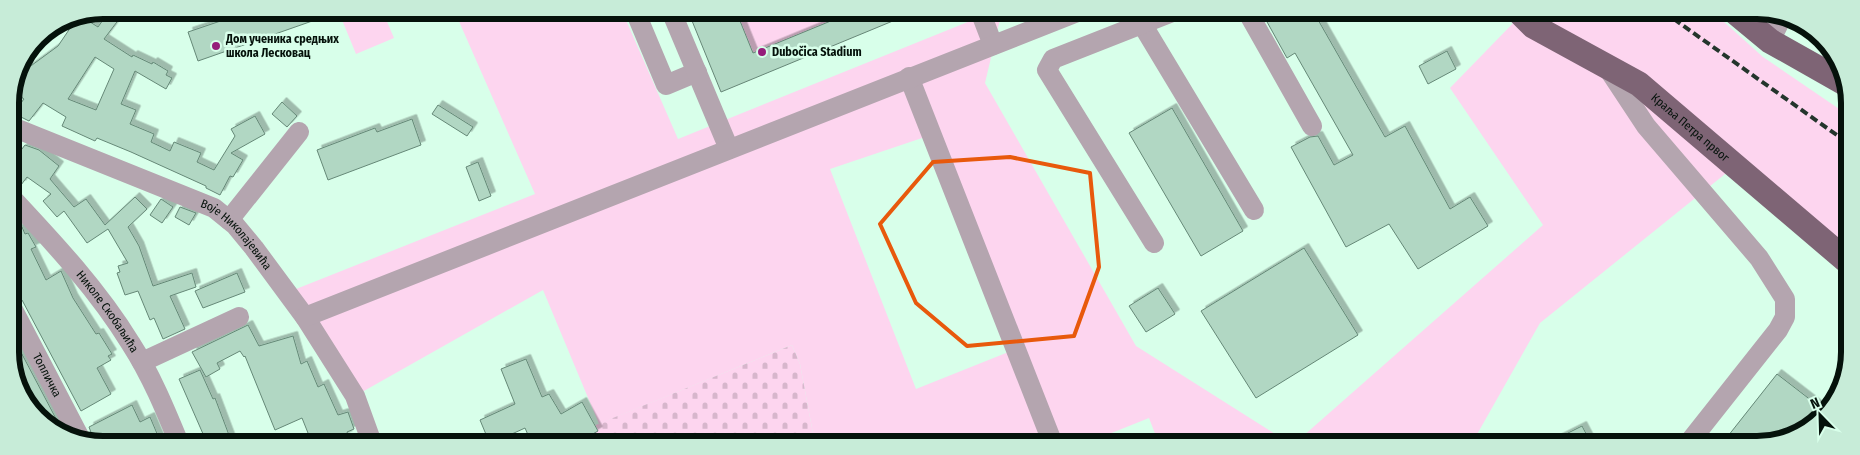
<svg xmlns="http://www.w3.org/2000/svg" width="1860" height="455" font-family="'Fira Sans Condensed',sans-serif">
<defs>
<pattern id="cemetery-stones" width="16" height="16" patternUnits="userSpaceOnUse" patternTransform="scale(1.25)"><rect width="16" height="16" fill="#fdd5ef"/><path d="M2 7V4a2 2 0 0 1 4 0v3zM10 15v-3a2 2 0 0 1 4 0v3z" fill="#d7b6cc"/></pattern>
<filter id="shadow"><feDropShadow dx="4.5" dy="-4.5" stdDeviation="0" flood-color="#0004"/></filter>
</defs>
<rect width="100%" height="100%" fill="#d8ffea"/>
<!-- green -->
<path fill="#fdd5ef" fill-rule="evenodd" d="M338,10H382L394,38L356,54Z
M454,10L622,11L678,139L995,11H1002L985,83L1136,346L1291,444H1159L1149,418L1084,444H815L800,364L792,345L599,424L543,290L355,396L286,293L535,194ZM925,137L1011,351L916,389L830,169Z
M688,11H917L721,92Z
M1529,12H1713L1763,57L1848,115V273L1735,166L1540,323L1471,445L1294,444L1543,225L1450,88L1521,15Z"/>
<!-- cemetery -->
<path fill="url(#cemetery-stones)" d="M792,345L800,364L815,444H549Z"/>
<!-- building -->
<path fill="#b1d7c3" stroke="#658877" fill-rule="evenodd" filter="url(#shadow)" d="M110,10H126L104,39L132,57L133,55L152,64L153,62L168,71L166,75L172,78L166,89L135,71L121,104L136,110L130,124L154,134L151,142L170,151L174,142L201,153L197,162L214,170L235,136L231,129L255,116L265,134L231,153L243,160L233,177L230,176L220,195L206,188V186L131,152L97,138L95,141L62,126L66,117L43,103L29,121L13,113L24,99L13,91L24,66L28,68L58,46L79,15L98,27ZM95,57L114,69L96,110L68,99Z
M253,10H338V12L198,61L188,32Z
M688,11H736L753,53L855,11H917L721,92Z
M1261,11H1313L1385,137L1405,126L1450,209L1470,197L1488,226L1418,269L1389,224L1346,247L1291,147L1310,137L1318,136L1334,165L1353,155L1295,53L1287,58Z
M1447,51L1456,69L1428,84L1419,66Z
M282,102L297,116L287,127L272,114Z
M438,105L473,127L467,136L432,114Z
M1172,108L1243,231L1201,256L1129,133Z
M412,119L421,145L328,180L317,150L375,128L377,132Z
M25,145L39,150L59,166L50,179L74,207L86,199L105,225L135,197L147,209L128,227L139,246L153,286L192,273L196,287L170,296L185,329L163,339L154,318L150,320L138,291L125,295L117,273L120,272L118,266L128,263L108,229L87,243L64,211L57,217L43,201L51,194L27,177L21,185L11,176V163Z
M478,162L491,196L479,201L466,167Z
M161,199L173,207L162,223L150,215Z
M180,207L196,213L189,225L175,217Z
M22,227L25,234L28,233L36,247L31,249L46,280L61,271L73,298L96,334L99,333L112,354L108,356L111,360L97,368L111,394L81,411L22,300L11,294L16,291L11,282V232Z
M1304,248L1358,335L1256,398L1201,311Z
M237,273L245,292L203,308L195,291Z
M1158,288L1175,314L1146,332L1129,306Z
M248,325L259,346L293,336L301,364L307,361L318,387L324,384L338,415L348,412L354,429L347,432L348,435L329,443H312L302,418L275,430L245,356L244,357L240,351L217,363L220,369L206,377L192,352Z
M12,333L14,339L63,432L36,417L12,371Z
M526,359L542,397L549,394L561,414L582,402L598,431L575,444H532L525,428L490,444L480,420L515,404L501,369Z
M200,370L213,399L215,398L232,443H207L179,379Z
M1777,374L1825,411L1818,422L1764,445H1739L1728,436Z
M132,405L140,422L150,417L161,443H95L89,427Z
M1582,426L1592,445H1544Z"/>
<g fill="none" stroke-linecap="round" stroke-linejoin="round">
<!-- minor -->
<g stroke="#b4a5af" stroke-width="20">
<path d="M635,11L666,85L697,72"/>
<path d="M671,11L729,149"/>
<path d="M980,11L993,45"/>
<path d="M1247,11L1312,126"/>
<path d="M1142,24L1254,210"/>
<path d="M1770,41L1783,15"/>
<path d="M1607,67L1646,126L1759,258L1785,299V317L1778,330L1687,445"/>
<path d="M909,77L1053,444"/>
<path id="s1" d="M10,126L214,208L235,225L254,248L305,317L355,396L372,443"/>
<path id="s2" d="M11,197C54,243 98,290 131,344C151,375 165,409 179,443"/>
<path d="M229,220L299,132"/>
<path d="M1154,243L1047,70L1053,59L1175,11"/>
<path id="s3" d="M11,306L82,442"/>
<path d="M305,317L1080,11"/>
<path d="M142,362L239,317"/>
</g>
<!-- major -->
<g stroke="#7e6475" stroke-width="25">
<path id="s4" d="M1519,12L1533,26L1639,84L1848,262"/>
<path d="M1735,12L1770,41L1848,85"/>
</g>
<!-- rail -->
<path stroke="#24352c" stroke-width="4" stroke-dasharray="8 4" stroke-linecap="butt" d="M1664,12L1848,143"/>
</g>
<!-- marked area -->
<path fill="none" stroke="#e8590c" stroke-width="4" stroke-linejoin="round" d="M1010,157L1090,173L1099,267L1074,336L967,346L916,303L880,224L933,162Z"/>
<!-- markers -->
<g fill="#951e7a" stroke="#d8ffea" stroke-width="2">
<circle cx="216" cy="46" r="5"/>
<circle cx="762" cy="52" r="5"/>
</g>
<g text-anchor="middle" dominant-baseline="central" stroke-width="5" stroke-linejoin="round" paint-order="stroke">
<!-- poi labels -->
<g font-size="12" font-weight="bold" fill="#05120b" stroke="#d8ffea" text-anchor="start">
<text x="226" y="39">Дом ученика средњих<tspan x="226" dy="14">школа Лесковац</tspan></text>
<text x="772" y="52">Dubočica Stadium</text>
</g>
<!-- street labels -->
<g font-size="12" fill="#05120b" stroke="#d8ffea">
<text stroke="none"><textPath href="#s4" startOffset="208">Краља Петра првог</textPath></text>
<text stroke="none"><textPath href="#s1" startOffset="254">Воје Николајевића</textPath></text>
<text stroke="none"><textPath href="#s2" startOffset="150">Николе Скобаљића</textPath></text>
<text stroke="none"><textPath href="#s3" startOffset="78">Топличка</textPath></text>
</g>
</g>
<!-- crop -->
<path d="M0 0H1860V455H0ZM103 19H1757A84 84 0 0 1 1841 103V352A84 84 0 0 1 1757 436H103A84 84 0 0 1 19 352V103A84 84 0 0 1 103 19Z" fill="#c7ecd8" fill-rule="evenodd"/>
<path fill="none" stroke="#05120b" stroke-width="6" d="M103 19H1757A84 84 0 0 1 1841 103V352A84 84 0 0 1 1757 436H103A84 84 0 0 1 19 352V103A84 84 0 0 1 103 19Z"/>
<!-- north arrow -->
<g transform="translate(1820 415) rotate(337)" stroke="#d8ffea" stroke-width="4" paint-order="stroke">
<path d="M0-4L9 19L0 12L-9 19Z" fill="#05120b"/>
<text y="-8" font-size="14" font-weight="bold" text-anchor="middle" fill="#05120b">N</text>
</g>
</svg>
